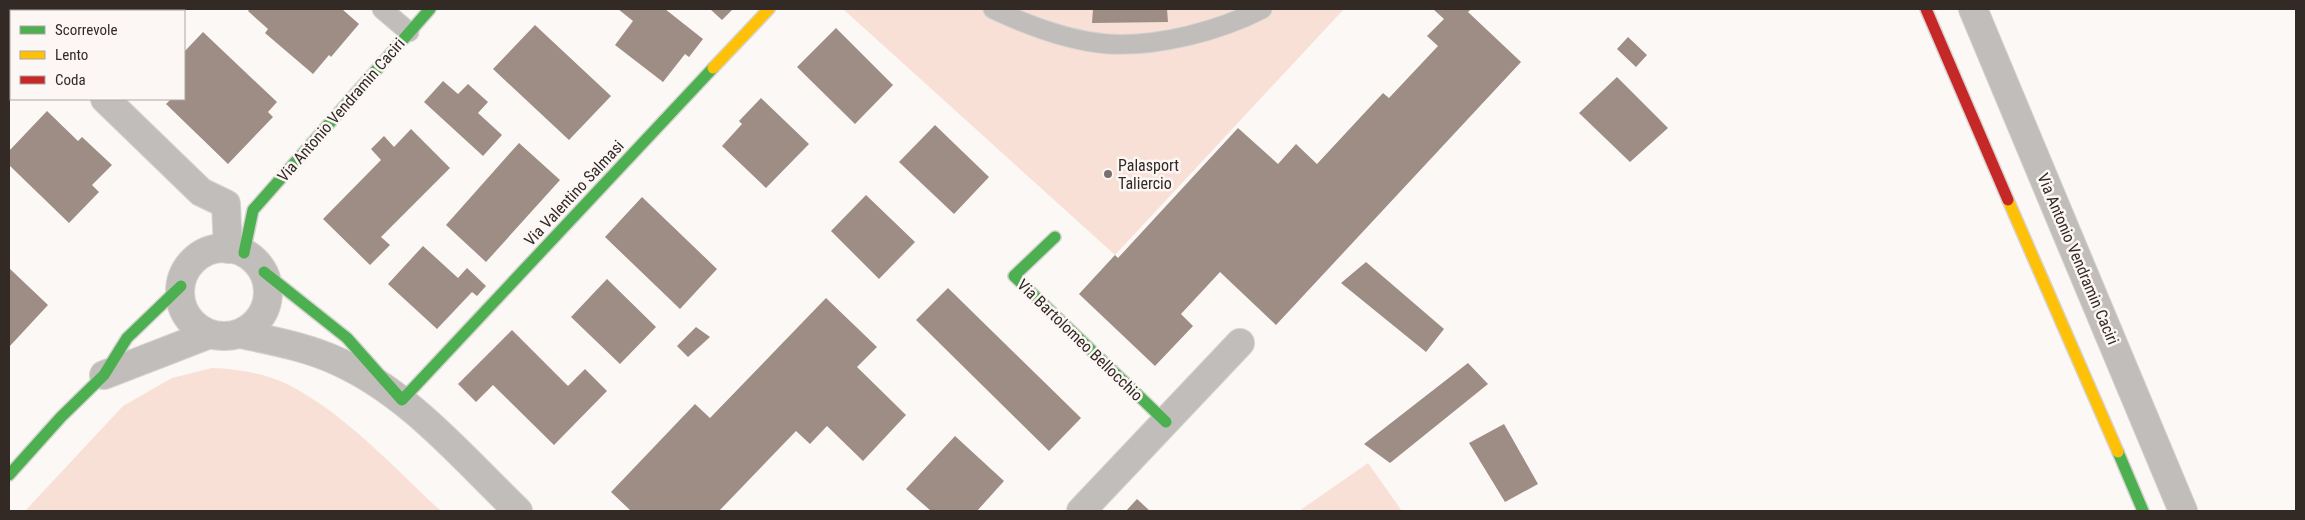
<svg xmlns="http://www.w3.org/2000/svg" width="2305" height="520" font-family="'Roboto Condensed',sans-serif">
<rect width="100%" height="100%" fill="#fbf8f6"/>
<!-- green -->
<path fill="#f9e0d6" d="M843,9H1344L1115,255Z
M212,368C238,369 264,373 287,384C346,414 393,467 441,511H25L123,406L172,378Z
M1368,463L1402,511H1299Z"/>
<!-- building -->
<path fill="#9e8d85" d="M250,9H342L359,24L331,57L329,55L313,74L265,33L268,29L248,11Z
M618,9H665L703,39L689,57L685,54L663,82L615,45L633,21Z
M710,9H733L722,20Z
M1093,9H1167L1168,22L1092,23Z
M1433,9H1471L1468,12L1521,62L1276,325L1220,272L1181,314L1193,326L1155,366L1079,294L1115,255L1118,258L1238,128L1278,164L1296,144L1317,164L1383,93L1389,98L1438,46L1427,36L1444,19Z
M535,25L611,96L569,140L493,69Z
M836,28L893,85L855,124L797,67Z
M203,32L277,102L268,112L273,117L228,164L166,104L171,99H184V52Z
M1628,37L1647,55L1636,67L1617,49Z
M1617,77L1668,128L1630,162L1579,113Z
M443,81L458,94L468,84L488,102L478,113L502,135L483,156L424,102Z
M761,98L809,144L766,188L722,146L742,124L739,121Z
M47,111L78,141L82,137L112,165L92,185L99,192L69,223L9,165V151Z
M935,125L989,177L954,214L899,162Z
M411,129L450,168L381,237L390,245L370,265L323,219L381,160L371,149L384,136L394,147Z
M519,143L560,180L486,262L446,225Z
M866,195L915,242L879,279L831,231Z
M642,197L717,269L680,309L605,237Z
M423,246L458,278L467,268L486,286L477,296L472,292L437,329L388,284Z
M1366,262L1444,329L1426,352L1341,283Z
M9,268L48,305L9,347Z
M607,279L656,327L620,364L571,317Z
M948,288L1081,418L1049,451L916,320Z
M826,298L877,347L857,367L906,415L863,461L827,426L810,444L796,431L719,511H631L611,492L695,404L710,418Z
M696,327L710,337L688,357L677,346Z
M512,330L568,386L585,369L607,391L554,445L493,385L476,402L458,384Z
M1468,363L1488,384L1390,463L1364,444Z
M1504,424L1538,484L1505,502L1469,443Z
M955,436L1004,481L977,511H931L906,489Z
M1137,499L1150,511H1126Z"/>
<g fill="none" stroke-linecap="round" stroke-linejoin="round">
<defs>
<path id="lane" d="M382,9L409,32
M993,9C1029,26 1068,41 1108,44C1158,47 1219,31 1262,9"/>
<path id="street" d="M11,9L14,11
M1973,9L2183,511
M105,99L201,192L226,204L228,249
M180 292a44 44 0 1 1 88 0a44 44 0 1 1-88 0Z
M241,334C273,341 307,347 337,361C409,393 462,457 518,511
M104,375L210,334
M1081,511L1240,343"/>
<path id="fast" d="M1055,237L1014,276L1166,422
M244,253L253,210L430,9
M264,272L347,338L402,400L713,68
M2118,452L2143,511
M9,475L61,417L104,375L127,338L181,286"/>
<path id="slow" d="M713,68L769,9
M2008,200L2118,452"/>
<path id="jam" d="M1926,9L2008,200"/>
</defs>
<!-- lane casing -->
<use href="#lane" stroke="#d6d3d1" stroke-width="21"/>
<!-- street casing -->
<use href="#street" stroke="#d6d3d1" stroke-width="30"/>
<!-- fast casing -->
<use href="#fast" stroke="#d6d3d1" stroke-width="14"/>
<!-- slow casing -->
<use href="#slow" stroke="#d6d3d1" stroke-width="14"/>
<!-- jam casing -->
<use href="#jam" stroke="#d6d3d1" stroke-width="14"/>
<!-- lane -->
<use href="#lane" stroke="#c0bdba" stroke-width="19"/>
<!-- street -->
<use href="#street" stroke="#c0bdba" stroke-width="28"/>
<!-- fast -->
<use href="#fast" stroke="#4caf50" stroke-width="11"/>
<!-- slow -->
<use href="#slow" stroke="#ffc107" stroke-width="11"/>
<!-- jam -->
<use href="#jam" stroke="#c62828" stroke-width="11"/>
</g>
<!-- markers -->
<circle fill="#79716e" stroke="#fcf7f5" stroke-width="2" cx="1108" cy="174" r="5"/>
<g text-anchor="middle" dominant-baseline="central" stroke-width="5" stroke-linejoin="round" paint-order="stroke">
<!-- street labels -->
<g font-size="16" fill="#332925" stroke="#fcf7f5">
<text transform="translate(341 110) rotate(-49)">Via Antonio Vendramin Caciri</text>
<text transform="translate(574 193) rotate(-47)">Via Valentino Salmasi</text>
<text transform="translate(2078 259) rotate(67)">Via Antonio Vendramin Caciri</text>
<text transform="translate(1080 340) rotate(44)">Via Bartolomeo Bellocchio</text>
</g>
<!-- poi labels -->
<g font-size="16" fill="#332925" stroke="#fcf7f5" text-anchor="start">
<text x="1118" y="165">Palasport<tspan x="1118" dy="18">Taliercio</tspan></text>
</g>
</g>
<!-- border -->
<rect width="2305" height="520" fill="none" stroke="#332925" stroke-width="20"/>
<!-- legend -->
<rect x="10" y="10" width="175" height="90" fill="#fcf7f5" stroke="#aca5a2"/>
<rect x="20" y="26" width="25" height="8" fill="#4caf50" stroke="#aca5a2"/>
<text x="55" y="35" font-size="15" fill="#332925">Scorrevole</text>
<rect x="20" y="51" width="25" height="8" fill="#ffc107" stroke="#aca5a2"/>
<text x="55" y="60" font-size="15" fill="#332925">Lento</text>
<rect x="20" y="76" width="25" height="8" fill="#c62828" stroke="#aca5a2"/>
<text x="55" y="85" font-size="15" fill="#332925">Coda</text>
</svg>
